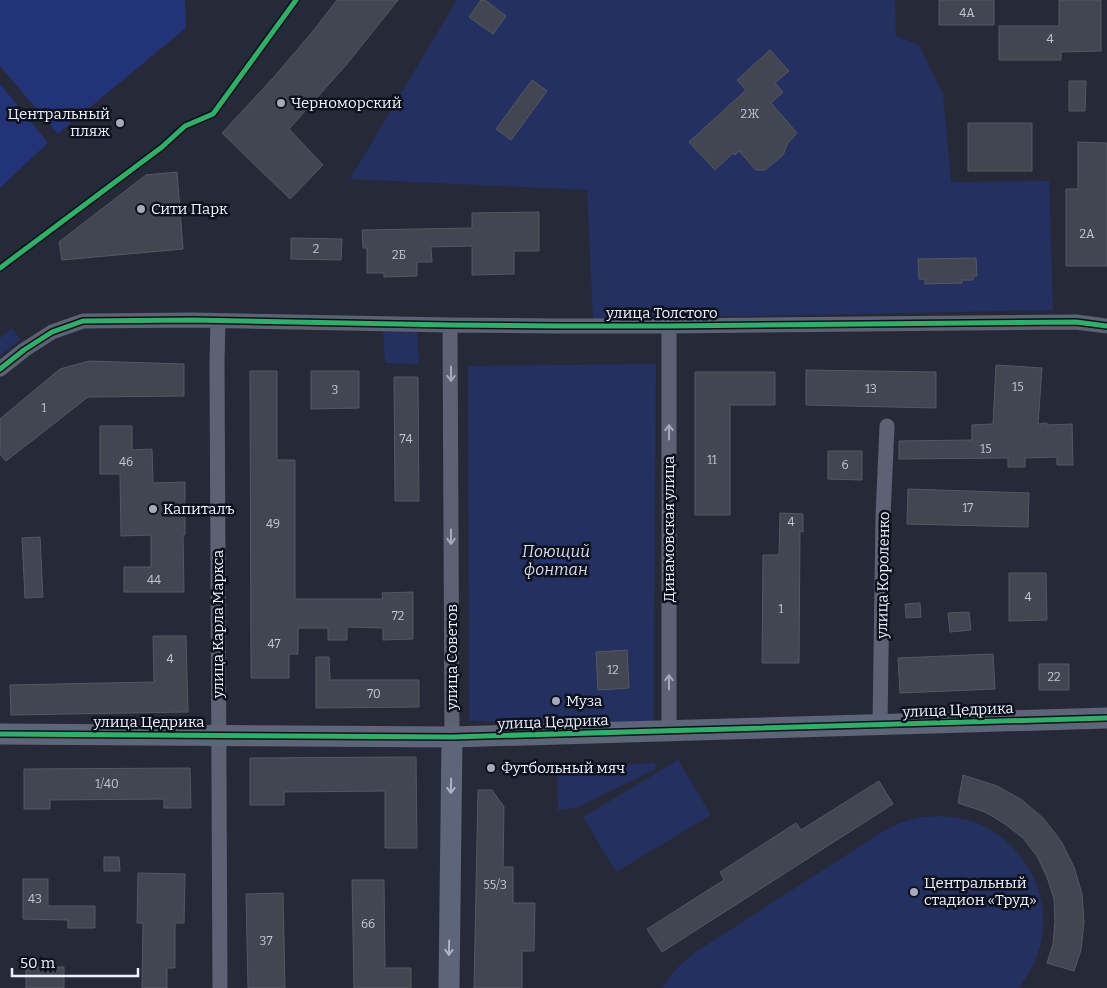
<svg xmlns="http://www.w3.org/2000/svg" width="1107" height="988" font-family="Bitter,serif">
<rect width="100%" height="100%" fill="#262a38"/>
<!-- green -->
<path fill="#233060" d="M457,0H895L896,36L919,45L943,94L951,182L1049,181L1053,310L593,319L587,190L350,179Z
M12,328L20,339L0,356V338Z
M383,330L417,331L419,364L385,363Z
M656,364L653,723L469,721L468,366Z
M678,760L711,815L616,872L583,817Z
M655,763L656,769L576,808L558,810L557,768Z
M941,816C955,817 969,819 982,825C1044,856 1064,934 1018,988H663C671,972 683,962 697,951L882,832L900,823L920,817Z"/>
<!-- water -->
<path fill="#237" d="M0,0H199L198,18L54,137L0,188Z
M540 560a16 16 0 1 1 32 0a16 16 0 1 1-32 0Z"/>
<!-- pier -->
<path fill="#262a38" d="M185,0H199L198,18L186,28Z
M0,66L58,134L48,143L0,84Z"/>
<!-- building -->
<path fill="#424651" stroke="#545864" d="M337,0H398L346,65L289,129L323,165L290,199L222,133L274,77L314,30Z
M481,0H485L506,16L493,34L469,17Z
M939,0H994V25H939Z
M1059,0H1101V51L1061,52V60H999V26H1059Z
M770,50L789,71L775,83L783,92L771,103L797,133L788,143L783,155L765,170H756L739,151L735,155L733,153L715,170L689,142L746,90L737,80Z
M532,80L547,91L511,140L496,129Z
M1069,81H1086L1085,111H1069Z
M968,123H1032V171H968Z
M1078,142L1107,143V266H1066V189H1078Z
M177,172L183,249L62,260L59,242L146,175Z
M539,212V251H514V274L472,275V246L431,247L432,262H417V276L384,277V273H367V248H363L362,230L472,228V213Z
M291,238L342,239L341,260L291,259Z
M976,258L977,276H973V280H962V283L925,284V279H919L918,259Z
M89,361L184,364V396L88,397L6,461L0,454V419L60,369Z
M996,365L1042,368L1038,424L1047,423V425L1072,424L1073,465H1057V457L1025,458V467H1008V458L899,459V441L972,440V425L993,424Z
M806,370L936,372V408L806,405Z
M250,371H277V460H295V599H383L382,593L413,592V639L383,640V628L347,627V640H328V628H298V654H289V678H251Z
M311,371H359V408L311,409Z
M695,372H775V405H730V515H695Z
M394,377H418L419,501H395Z
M100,426H132V450L152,449L153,483L185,482V535H183L184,592H124V567H151V535L121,536L120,474H100Z
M828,451H862V480L828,479Z
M908,489L1029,493L1028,527L907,524Z
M780,513L803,514V532L800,531L799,663H762L763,555H779Z
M40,537L43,597L25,598L22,538Z
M1009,573H1046L1047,620L1009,621Z
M920,603L921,617L906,618L905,604Z
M969,612L971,630L950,632L948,613Z
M153,636H186L188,712L11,715L10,685L154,682Z
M627,650L629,688L598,690L596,652Z
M993,654L995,689L900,693L898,658Z
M316,657H329L330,680H419V707L316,708Z
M1039,664H1069V690H1039Z
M416,757L417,848H385V791L284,792V805H250V758Z
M190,768L191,808H164V799L50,800V809H24V769Z
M963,775L997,786L1022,800L1043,818L1061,841L1074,867L1082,894L1084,922L1081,950L1074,971L1047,963L1053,944L1055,922L1054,899L1047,877L1037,856L1023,838L1005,824L985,812L958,803Z
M879,781L893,804L662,952L647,929L724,880L720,872L796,823L801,830Z
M478,790H492L504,807L503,867H513V903H535L534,951H522V988H474Z
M104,857H119L120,871H104Z
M138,873L185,874L184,923H175V968H167V988H142L143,923H137Z
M23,879H48V906H95V928H68V920L23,919Z
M352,880H384L385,968H411V988H354Z
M283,893L285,988H248L246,894Z
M26,967H64V988H26Z"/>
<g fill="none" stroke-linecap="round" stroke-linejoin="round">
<!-- street -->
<path stroke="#5c6274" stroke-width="15" d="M218,321L217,361L220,988
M450,325L452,737
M0,369L24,350L52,332L83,321L192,320L450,325L559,326H669L1076,322L1107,326
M880,724L883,517L887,426
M669,731V326"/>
<!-- secondary -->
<path stroke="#5e6579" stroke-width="21" d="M0,734L452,737L1107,718
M449,988L452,737"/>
<defs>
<path id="cycleway" d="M0,268L162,147L185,126L213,114L296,0
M0,369L24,350L52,332L83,321L192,320L450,325L559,326H669L1076,322L1107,326
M0,734L452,737L1107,718"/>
</defs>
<!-- cycleway casing -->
<use href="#cycleway" stroke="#0d111b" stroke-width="8"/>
<!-- cycleway -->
<use href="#cycleway" stroke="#2db169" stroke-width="5"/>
</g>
<!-- one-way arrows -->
<defs><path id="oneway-shaft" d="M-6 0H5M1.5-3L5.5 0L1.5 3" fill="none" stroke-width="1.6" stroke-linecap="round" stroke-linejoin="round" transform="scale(1.25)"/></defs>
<g stroke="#a4aab9">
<use href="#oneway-shaft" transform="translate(451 374) rotate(90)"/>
<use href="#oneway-shaft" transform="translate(669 432) rotate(-90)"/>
<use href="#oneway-shaft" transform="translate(451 537) rotate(90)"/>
<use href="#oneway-shaft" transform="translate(669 682) rotate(-90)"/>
</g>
<g stroke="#acb2c2">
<use href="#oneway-shaft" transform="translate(451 786) rotate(91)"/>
<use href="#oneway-shaft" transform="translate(449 948) rotate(91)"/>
</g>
<!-- markers -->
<g fill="#a7abb9" stroke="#0d111b" stroke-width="2">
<circle cx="281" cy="103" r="5"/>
<circle cx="120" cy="123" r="5"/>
<circle cx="141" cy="209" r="5"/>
<circle cx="153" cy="509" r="5"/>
<circle cx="556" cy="701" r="5"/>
<circle cx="491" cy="768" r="5"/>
<circle cx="914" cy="892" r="5"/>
</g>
<g text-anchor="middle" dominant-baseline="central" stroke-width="5" stroke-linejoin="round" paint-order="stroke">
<!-- number labels -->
<g font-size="12" fill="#c2c6d3">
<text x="967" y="13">4А</text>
<text x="1050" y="39">4</text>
<text x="750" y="114">2Ж</text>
<text x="1087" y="234">2А</text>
<text x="316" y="249">2</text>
<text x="399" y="255">2Б</text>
<text x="1018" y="387">15</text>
<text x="871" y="389">13</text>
<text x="335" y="390">3</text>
<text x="44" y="408">1</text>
<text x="406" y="439">74</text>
<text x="986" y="449">15</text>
<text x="712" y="460">11</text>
<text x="126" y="462">46</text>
<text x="845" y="465">6</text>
<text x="968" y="508">17</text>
<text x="791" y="522">4</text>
<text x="273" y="524">49</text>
<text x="154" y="580">44</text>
<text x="1028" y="597">4</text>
<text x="781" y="609">1</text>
<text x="398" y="616">72</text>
<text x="274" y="644">47</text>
<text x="170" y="659">4</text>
<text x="613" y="670">12</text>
<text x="1054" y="677">22</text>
<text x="374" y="694">70</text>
<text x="107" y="784">1/40</text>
<text x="495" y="885">55/3</text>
<text x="35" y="899">43</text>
<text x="368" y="924">66</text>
<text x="266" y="941">37</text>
</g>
<!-- poi labels -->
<g font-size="15" fill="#ecf1fe" stroke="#0d111b" text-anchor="start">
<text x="291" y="103">Черноморский</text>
<text x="110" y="114" text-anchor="end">Центральный<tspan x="110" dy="17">пляж</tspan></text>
<text x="151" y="209">Сити Парк</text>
<text x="163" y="509">Капиталъ</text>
<text x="566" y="701">Муза</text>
<text x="501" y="768">Футбольный мяч</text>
<text x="924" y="883">Центральный<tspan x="924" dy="17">стадион «Труд»</tspan></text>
</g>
<!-- street labels -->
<g font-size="15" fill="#ecf1fe" stroke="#0d111b">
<text x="662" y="313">улица Толстого</text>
<text transform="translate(669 529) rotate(-90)">Динамовская улица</text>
<text transform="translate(883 575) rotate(-89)">улица Короленко</text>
<text transform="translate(218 624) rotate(-90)">улица Карла Маркса</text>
<text transform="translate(452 657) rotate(-90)">улица Советов</text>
<text transform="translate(958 710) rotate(-2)">улица Цедрика</text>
<text x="149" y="722">улица Цедрика</text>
<text transform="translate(553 722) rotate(-2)">улица Цедрика</text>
</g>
<!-- water labels -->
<g font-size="16" font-style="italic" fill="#d4dcf2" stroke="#0d111b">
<text x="556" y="551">Поющий<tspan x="556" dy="18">фонтан</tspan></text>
</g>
</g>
<!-- scale -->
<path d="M12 968v8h126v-8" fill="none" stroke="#ecf1fe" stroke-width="2.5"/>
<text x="20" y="968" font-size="15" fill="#ecf1fe" stroke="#0d111b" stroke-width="4" paint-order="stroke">50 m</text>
</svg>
